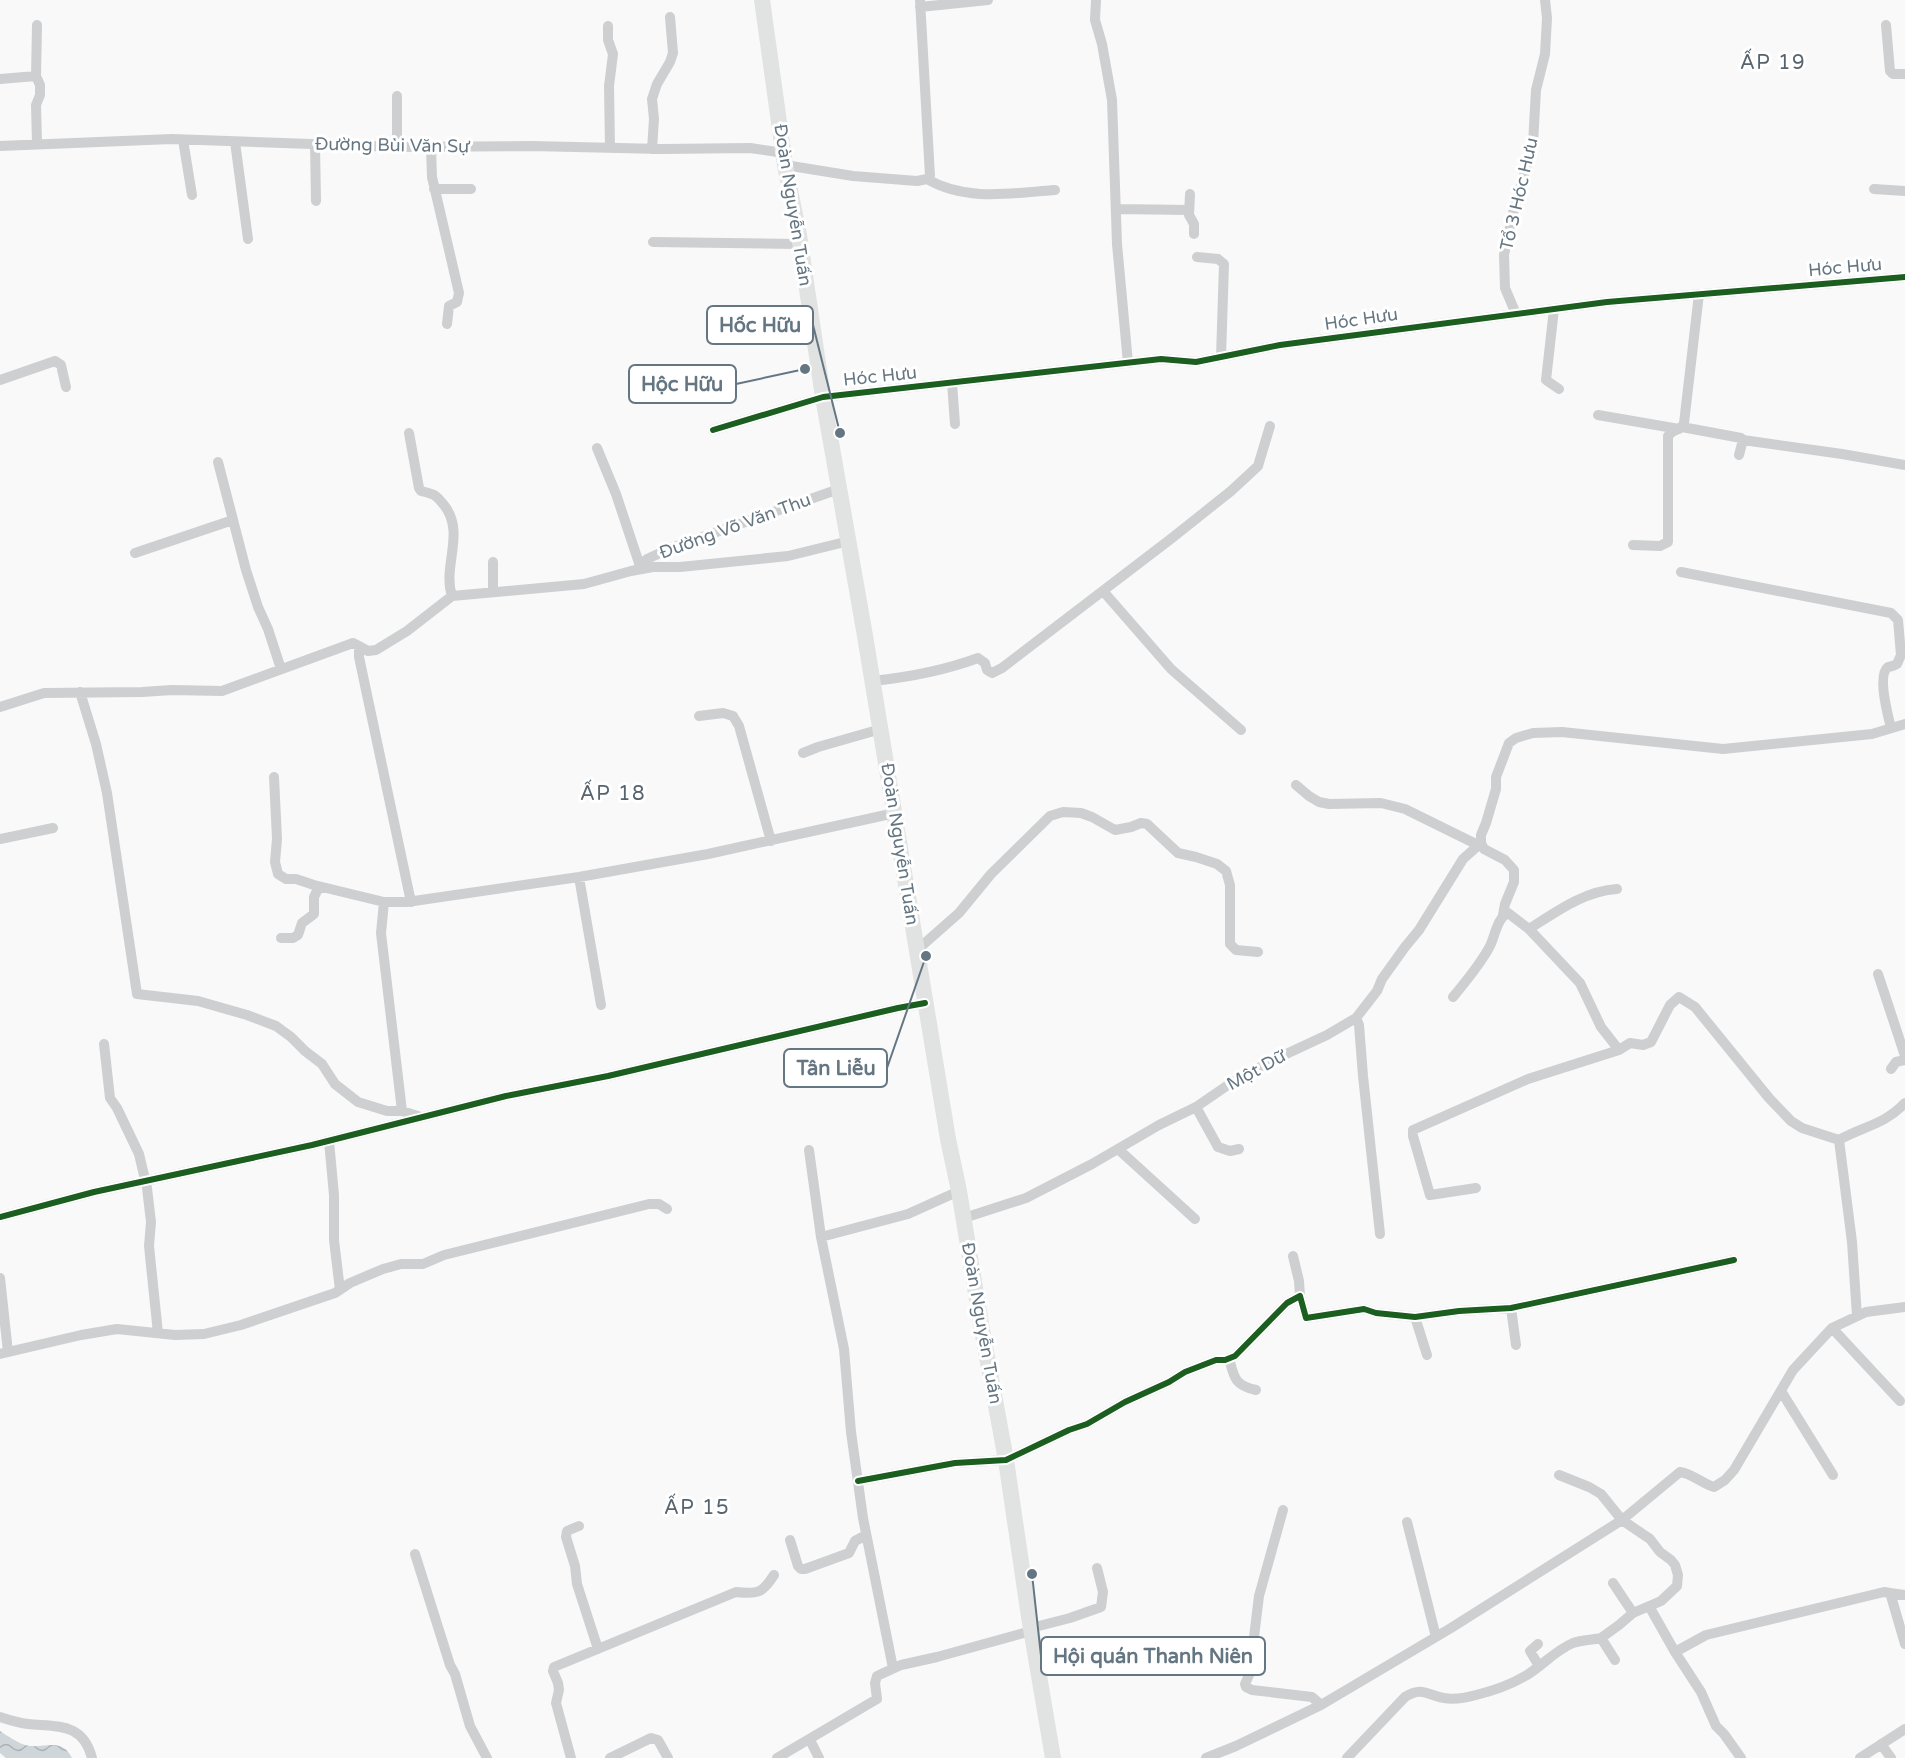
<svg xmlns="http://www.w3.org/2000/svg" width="1905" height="1758" font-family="'Varela Round',sans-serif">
<defs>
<pattern id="water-waves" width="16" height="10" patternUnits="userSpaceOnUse" patternTransform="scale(1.5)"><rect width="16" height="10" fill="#ced6d9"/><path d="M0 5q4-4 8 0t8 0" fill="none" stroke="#abb2b5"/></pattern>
</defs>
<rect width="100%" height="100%" fill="#f9f9f9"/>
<!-- water -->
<path fill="url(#water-waves)" d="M0,1731C8,1736 16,1742 25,1745C42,1750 61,1736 72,1758H6L0,1753Z"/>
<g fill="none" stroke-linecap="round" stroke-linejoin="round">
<!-- street -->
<path stroke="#cecfd0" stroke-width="10" d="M1096,0L1095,20L1102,44L1112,100L1117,244L1128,363
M920,7L988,0
M1886,25L1890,71L1893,74H1905
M608,26V40L613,54L609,86L610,148
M36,76L37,25
M0,79L36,76L40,85V95L36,105L37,144
M397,96V147
M183,140L192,195
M235,142L248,239
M315,144L316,201
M0,146L172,139L397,147L531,146L662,149L750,148L784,153
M431,147L432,177L459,293L457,302L449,306L447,324
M652,149L654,119L652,99L657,84L670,62L673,53L670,17
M785,165L853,176L917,181L927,179L930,176L920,0
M927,179C966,202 1013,193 1055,190
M434,189H471
M1874,189L1905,191
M1190,194L1189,215L1194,224V234
M1117,209L1189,210
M653,242L800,244
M1197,257L1218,259L1224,264L1221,357
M1554,309L1546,380L1559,389
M1516,314L1505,288L1504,255L1513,213L1533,144L1536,90L1545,54L1547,18L1545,0
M0,380L55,361L61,365L66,387
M952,383L955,424
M1598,415L1679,429
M1682,427L1741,438L1743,440L1739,455
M713,430L823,397L1161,359L1196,362L1280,345L1607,302L1905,277
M409,433L419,488L421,491C425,492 430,493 434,495C438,497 441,502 444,505C466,533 442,566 452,596
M1743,440L1842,454L1905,465
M597,448L616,494L640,566
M218,462L246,570L258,607L268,629L281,669
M1633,545L1660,546L1668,542V436L1672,432L1682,427L1684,423L1699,294
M135,553L233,520
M636,570L647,559L671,548L839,489
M1681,572L1891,613L1898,620L1901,655L1897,664C1896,665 1889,667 1888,667C1877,675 1888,716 1891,728
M1103,591L1171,669L1241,730
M493,592V562
M359,646V657L411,902
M873,681C910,677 943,671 978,658L985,663L987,670L992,673L1002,668L1172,538L1231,491L1258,466L1270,426
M80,692L96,744L107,793L137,994L198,1001L247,1015L276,1026L291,1037L305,1051L322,1064L335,1084L358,1102L387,1111H402L421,1117
M0,707L44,693L142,692L172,690L222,691L353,643L368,651L376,650L407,631L452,596L584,584L631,571L653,567H680L788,556L849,541
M699,716L723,713L733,716L739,726L771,841
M803,753L818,747L881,729
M274,777L277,839L275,862L278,874L286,879H296L314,885L384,902H407L579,877L708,854L895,813
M1296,785L1309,796L1319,802L1329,804L1381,803L1405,809L1478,845
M0,839L53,828
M579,877L601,1005
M384,902L381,933L402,1111
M1503,915L1505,904L1514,882V870L1505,860L1484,849L1481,843V835L1486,823L1496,789V777L1509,743L1516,738L1533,733L1562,732L1723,749L1872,734L1905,724
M1529,929C1556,912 1584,891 1617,889
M281,938H293L298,935L302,923L314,914V897L319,887
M917,950L959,913L991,874L1050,816L1063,812L1081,813L1092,817L1115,830L1131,827L1141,823L1147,824L1178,853L1196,857L1217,864L1226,871L1230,885V944L1236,950L1258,952
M1878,974L1905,1056
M1453,997C1466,981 1480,965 1490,946C1495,936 1497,918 1508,913L1529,929L1580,983L1601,1027L1619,1050
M1356,1018L1359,1025L1363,1076L1380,1234
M104,1044L110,1098L117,1108L139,1154L147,1188L151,1222L149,1246L158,1333
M1891,1069L1896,1062L1905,1060
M1196,1107L1218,1147L1230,1151L1239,1149
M1839,1140C1864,1126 1884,1125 1905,1103
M329,1141L334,1195V1240L340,1290
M1118,1149L1195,1219
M809,1150L821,1237L844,1349L851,1432L863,1518L893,1668
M1476,1188L1430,1195L1413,1136V1130L1528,1079L1619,1050L1630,1043L1643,1045L1651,1042L1670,1005L1679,997L1695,1007L1769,1098L1791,1121L1802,1128L1839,1140L1852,1242L1857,1316
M0,1217L94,1192L312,1145L506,1096L608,1076L898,1008L925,1003
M964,1218L1026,1198L1092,1164L1159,1125L1196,1107L1228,1085L1269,1062L1327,1035L1356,1018L1377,991L1382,979L1405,947L1419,930L1463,859L1481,843
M821,1237L908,1214L959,1191
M1293,1256L1299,1281L1300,1296
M0,1278L8,1352
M1511,1308L1516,1345
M1415,1317L1427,1355
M1832,1328L1900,1401
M0,1354L81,1335L117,1329L175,1335L204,1334L241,1325L335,1293L350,1283L383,1269L401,1264H423L444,1255L649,1204H659L667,1209
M1229,1358C1234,1377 1234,1385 1256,1390
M1781,1391L1833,1475
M1559,1475L1589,1487L1601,1494L1622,1520L1650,1539L1660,1552L1671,1560L1675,1565L1678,1575L1677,1586L1661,1601L1633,1613L1619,1625L1601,1638L1615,1660
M858,1481L955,1463L1006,1460L1069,1430L1087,1424L1125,1402L1169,1382L1185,1372L1216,1360H1225L1235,1356L1287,1303L1300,1296L1306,1318L1364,1309L1376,1313L1415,1317L1459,1311L1511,1308L1734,1260
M1283,1510L1259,1596L1254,1637L1253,1666L1245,1684L1246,1687L1252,1690L1312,1697L1321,1705
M1407,1522L1436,1637
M579,1526L567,1531L566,1537L575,1566L577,1584L598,1649
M790,1540L798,1566L801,1569H805L849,1553L855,1541L866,1535
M415,1554L450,1665L455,1674L470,1726L487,1758
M1613,1583L1633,1613
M1890,1593L1905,1595
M1649,1606L1675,1652L1701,1692L1716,1726L1724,1734L1741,1758
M1031,1628L1070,1618L1101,1607L1103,1592L1097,1568
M1538,1644L1530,1651L1539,1666
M1675,1652L1706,1635L1884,1592L1890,1593L1891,1596L1905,1644
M0,1717C9,1720 18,1723 28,1724C57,1727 83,1722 92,1758
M810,1740L819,1758
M1881,1744L1891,1758
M571,1758L556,1703L559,1690L558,1683L553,1671L554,1667L736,1592C757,1594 762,1594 774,1575
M610,1758L651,1738L658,1740L668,1758
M777,1758L877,1699L875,1683L877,1676L901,1665L937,1657L1031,1631
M1206,1758L1236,1746L1321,1705L1451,1628L1622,1520L1680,1472C1691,1473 1703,1484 1714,1487L1725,1480L1734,1470L1793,1370L1832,1328L1866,1312L1905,1307
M1347,1758L1405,1697C1422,1686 1427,1695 1444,1698C1455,1700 1465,1698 1476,1695C1493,1691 1512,1684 1527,1675C1543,1665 1556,1650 1573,1643C1582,1640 1592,1640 1601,1638
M1860,1758L1905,1729"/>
<!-- secondary -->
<path stroke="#e1e2e2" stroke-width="16" d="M762,0L785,165L799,235L823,397L864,630L948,1139L959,1191L981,1324L1006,1460L1029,1617L1053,1758"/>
<defs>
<path id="cycleway" d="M713,430L823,397L1161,359L1196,362L1280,345L1607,302L1905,277
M0,1217L94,1192L312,1145L506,1096L608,1076L898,1008L925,1003
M858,1481L955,1463L1006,1460L1069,1430L1087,1424L1125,1402L1169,1382L1185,1372L1216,1360H1225L1235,1356L1287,1303L1300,1296L1306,1318L1364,1309L1376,1313L1415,1317L1459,1311L1511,1308L1734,1260"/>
</defs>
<!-- cycleway casing -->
<use href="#cycleway" stroke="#fff" stroke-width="10"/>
<!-- cycleway -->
<use href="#cycleway" stroke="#1b5e20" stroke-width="6"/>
</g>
<g text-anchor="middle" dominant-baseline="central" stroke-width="6" stroke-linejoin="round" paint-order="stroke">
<!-- street labels -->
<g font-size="18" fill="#657683" stroke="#fff">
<text transform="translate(392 145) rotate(1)">Đường Bùi Văn Sự</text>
<text transform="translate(1519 194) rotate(-77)">Tổ 3 Hóc Hưu</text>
<text transform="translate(793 205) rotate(81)">Đoàn Nguyễn Tuấn</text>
<text transform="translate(1845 267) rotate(-5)">Hóc Hưu</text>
<text transform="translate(1361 319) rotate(-8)">Hóc Hưu</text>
<text transform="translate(880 376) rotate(-6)">Hóc Hưu</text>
<text transform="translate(735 526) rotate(-20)">Đường Võ Văn Thu</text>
<text transform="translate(900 844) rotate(81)">Đoàn Nguyễn Tuấn</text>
<text transform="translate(1256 1070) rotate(-29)">Một Dữ</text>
<text transform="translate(982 1323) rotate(80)">Đoàn Nguyễn Tuấn</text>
</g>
<!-- neighbourhood labels -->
<g font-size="20" letter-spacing="1.5" fill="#57646e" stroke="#fff">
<text x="1773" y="63">ẤP 19</text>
<text x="613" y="794">ẤP 18</text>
<text x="697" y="1508">ẤP 15</text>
</g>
</g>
<!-- callouts -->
<path fill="none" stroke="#657683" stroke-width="2" d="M840 433L813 325M805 369L736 384M926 956L887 1068M1032 1574L1041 1656"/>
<g fill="#657683" stroke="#fff" stroke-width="2">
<circle cx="840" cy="433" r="6"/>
<circle cx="805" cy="369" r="6"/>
<circle cx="926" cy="956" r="6"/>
<circle cx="1032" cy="1574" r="6"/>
</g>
<g fill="#fff" stroke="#657683" stroke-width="2">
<rect x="707" y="306" width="106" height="38" rx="6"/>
<rect x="629" y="365" width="107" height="38" rx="6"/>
<rect x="784" y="1049" width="103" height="38" rx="6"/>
<rect x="1041" y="1637" width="224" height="38" rx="6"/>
</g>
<g font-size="20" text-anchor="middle" font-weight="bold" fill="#657683">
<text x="760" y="332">Hốc Hữu</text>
<text x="682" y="391">Hộc Hữu</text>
<text x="836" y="1075">Tân Liễu</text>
<text x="1153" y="1663">Hội quán Thanh Niên</text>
</g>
</svg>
